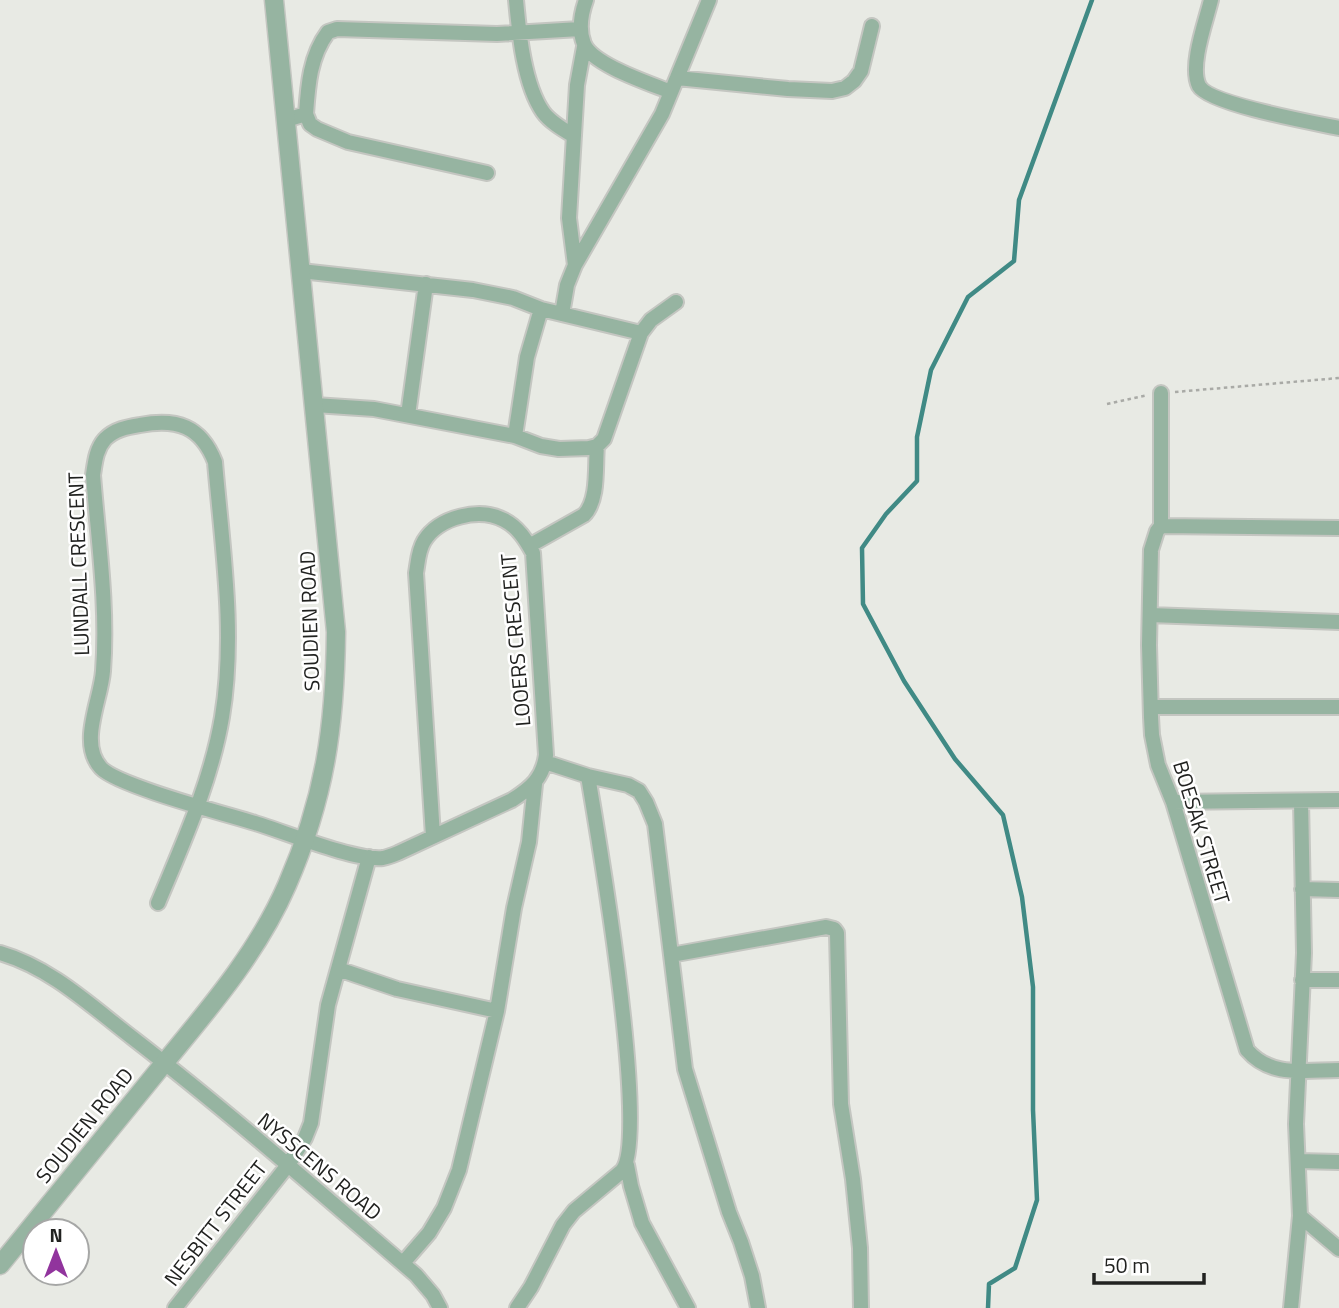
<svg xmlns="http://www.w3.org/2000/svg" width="1339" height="1308" font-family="'Titillium Web',sans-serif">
<rect width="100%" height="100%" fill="#e8eae4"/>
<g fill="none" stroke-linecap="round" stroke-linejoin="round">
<!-- stream -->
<path stroke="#408a85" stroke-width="4.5" d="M988,1308L989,1284L1015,1268L1037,1200L1033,1110V987L1022,897L1003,815L955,759L904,681L863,604L862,548L886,514L917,481V437L931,370L968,297L1014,261L1019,200L1092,0"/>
<defs>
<path id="minor" d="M516,0C519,33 524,85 543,112C550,122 564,130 574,136
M586,0C581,14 578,29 584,44C593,65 649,83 671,92
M1211,0C1206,21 1189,66 1199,86C1209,104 1315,123 1339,128
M677,78L788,89L832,91L845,88L854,81L861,71L872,26
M306,114L310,124L317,129L348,142L487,173
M286,120L306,114C308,85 310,56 328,32L337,29L497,34L580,29
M575,265L569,218L577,85L584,47
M301,271L473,290L513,298L541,309L641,333
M562,314L567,285L575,265L662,114L709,0
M1161,393V526L1157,531L1151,550L1149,645L1151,717L1152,735L1158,765L1173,802L1247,1050C1271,1078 1305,1070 1339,1070
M315,405L374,409L515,436L541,446L559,449L589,448L597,446L604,439L641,333L651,320L676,302
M408,415L426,284
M515,436L527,357L541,309
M1161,526L1339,528
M529,546L584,515C599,500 595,466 597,446
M1150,615L1339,622
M1151,707H1339
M545,762L588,776L628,785L639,791L646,802L655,824L685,1069L729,1212L741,1242L752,1276L758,1308
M1173,802L1339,800
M1302,889L1339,890
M158,903C183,843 211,782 222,717C236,633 222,546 215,462C201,426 177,418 140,425C128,427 115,429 105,439C96,449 95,462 93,475C98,539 108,606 103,671C101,700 78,743 101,768C118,786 226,814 255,823C285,832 355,861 383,858C388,857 393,855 398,853L512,800C531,788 543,778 546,755L533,553C526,540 518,527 504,520C479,507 439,517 424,541C418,551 418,562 416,573L433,836
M0,953C52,968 92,1007 134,1039C231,1114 323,1195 416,1275L433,1295L440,1308
M671,955L826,927L834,929L837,933L841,1104L853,1179L860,1248L861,1308
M338,969L397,989L497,1011
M1302,980H1339
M1298,1161L1339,1162
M627,1165L631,1186L642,1223L688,1308
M1300,1216L1339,1249
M403,1263L429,1233L444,1208L459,1170L497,1011L514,908L529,842L535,784
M175,1308L288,1165L305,1138L311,1123L328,1005L369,857
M517,1308L531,1287L563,1225L574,1211L622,1171C650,1137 598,835 588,776
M1291,1308L1300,1216L1296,1124L1304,953L1301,801"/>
<path id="tertiary" d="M0,1265C54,1199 107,1133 161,1067C208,1010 257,954 287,885C325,798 335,726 336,632L274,0"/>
</defs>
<!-- minor casing -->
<use href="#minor" stroke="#c4c6c1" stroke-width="18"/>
<!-- tertiary casing -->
<use href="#tertiary" stroke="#c4c6c1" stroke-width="21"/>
<!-- path -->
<path stroke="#a9aaa6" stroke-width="2.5" stroke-dasharray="3.5 3.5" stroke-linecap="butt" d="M1175,392L1339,378
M1107,404L1148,395"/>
<!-- minor -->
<use href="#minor" stroke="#96b4a1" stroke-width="14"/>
<!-- tertiary -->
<use href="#tertiary" stroke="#96b4a1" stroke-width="18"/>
</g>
<g text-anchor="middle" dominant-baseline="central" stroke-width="5" stroke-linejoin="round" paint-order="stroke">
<!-- street labels -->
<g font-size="21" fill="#212220" stroke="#fff">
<text transform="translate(78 564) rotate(-92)">LUNDALL CRESCENT</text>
<text transform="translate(309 621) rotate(-92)">SOUDIEN ROAD</text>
<text transform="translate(515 640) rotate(-95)">LOOERS CRESCENT</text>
<text transform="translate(1202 832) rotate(73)">BOESAK STREET</text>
<text transform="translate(84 1125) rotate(-51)">SOUDIEN ROAD</text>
<text transform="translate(320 1166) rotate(40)">NYSSCENS ROAD</text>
<text transform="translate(215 1223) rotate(-52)">NESBITT STREET</text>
</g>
</g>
<!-- north arrow -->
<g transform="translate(56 1252)"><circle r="33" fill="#ffffff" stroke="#a6a7a6" stroke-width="2"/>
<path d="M0-5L12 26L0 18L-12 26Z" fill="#91349d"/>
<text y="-10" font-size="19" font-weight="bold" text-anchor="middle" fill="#212220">N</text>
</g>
<!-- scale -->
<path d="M1094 1273v10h110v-10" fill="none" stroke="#212220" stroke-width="3.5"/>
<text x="1104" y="1273" font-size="21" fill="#212220" stroke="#ffffff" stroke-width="5" paint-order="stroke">50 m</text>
</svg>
